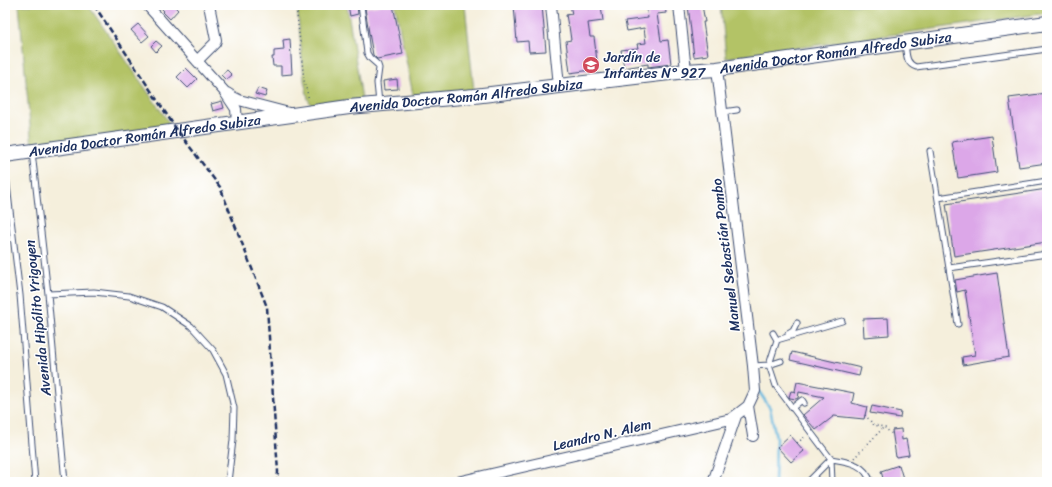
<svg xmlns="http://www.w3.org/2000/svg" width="1052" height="487" font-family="Sriracha,sans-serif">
<rect width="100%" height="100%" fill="#fff"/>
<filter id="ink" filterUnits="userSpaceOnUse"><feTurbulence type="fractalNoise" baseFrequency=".025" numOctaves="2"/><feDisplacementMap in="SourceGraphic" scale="8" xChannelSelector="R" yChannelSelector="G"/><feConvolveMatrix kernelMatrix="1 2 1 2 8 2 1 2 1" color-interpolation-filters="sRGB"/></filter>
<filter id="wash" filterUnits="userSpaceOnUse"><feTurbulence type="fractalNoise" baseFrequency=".012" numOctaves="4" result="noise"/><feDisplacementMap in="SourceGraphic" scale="16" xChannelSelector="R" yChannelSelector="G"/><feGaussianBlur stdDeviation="0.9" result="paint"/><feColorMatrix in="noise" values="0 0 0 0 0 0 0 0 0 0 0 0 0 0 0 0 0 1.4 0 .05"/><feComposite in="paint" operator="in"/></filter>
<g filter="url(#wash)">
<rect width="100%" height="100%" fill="#f5efdc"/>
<!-- green -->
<path fill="#b3c366" stroke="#677962" d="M19,5H88L172,127L32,147Z
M297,5H347L362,99L311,105L308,99L304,80Z
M395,5H465L474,91L413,95Z
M721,5H1047V13L726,58Z"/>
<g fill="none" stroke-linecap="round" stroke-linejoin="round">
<!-- stream -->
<path stroke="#63b8e0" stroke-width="2.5" d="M758,390L770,408L776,438L775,482"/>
</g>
<g id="blocks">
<!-- building -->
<path fill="#dca7e8" d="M158,5H173L178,10L170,19L163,12L164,11Z
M348,5H357L358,14L350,16Z
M381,5H393L403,54L377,59L373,55L368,27L365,8Z
M514,5H542L546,51L529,52L528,41L517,42Z
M570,5H601L603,21L588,23L590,37H594L598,69L570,73L566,41L571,40L569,26H568L566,15L572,14Z
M646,5H665L666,13L657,14L661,41L668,40L671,64L648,67V64L624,68L621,50L638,48L637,44L646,43L644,28L627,31L625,21L648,18Z
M688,5H702L705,22H703L708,55L694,57Z
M138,24L149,36L142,42L131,30Z
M290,39L292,74L281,75V66H273L272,57H274V51L284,50L283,40Z
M156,41L162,46L156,52L151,46Z
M186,68L197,79L188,88L177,77Z
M227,70L232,75L226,80L221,75Z
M397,79L398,89L384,90L383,81Z
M258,88L267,91L265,97L255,94Z
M1047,93V163L1019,167L1009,98Z
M222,101L224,108L213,111L211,104Z
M992,136L997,172L958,178L952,142Z
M1047,189V242L954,256L946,204Z
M997,273L1009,357L963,365L962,357L975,355L965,290L957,292L955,280Z
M888,318L889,335L864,337L863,319Z
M792,352L861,368L859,376L790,360Z
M797,382L854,393L852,403L867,407L864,419L834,416L816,430L803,415L824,397L799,392L798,398L796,399L790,398L789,397L791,391L796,392L795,391Z
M872,406L901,412L900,418L870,413Z
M901,429L902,440L906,439L909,455L896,457L892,430Z
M790,435L804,451L791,462L777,447Z
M899,465L904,482H884L881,471Z"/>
</g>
</g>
<g filter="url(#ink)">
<use href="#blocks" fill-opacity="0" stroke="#3c4c71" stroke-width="1"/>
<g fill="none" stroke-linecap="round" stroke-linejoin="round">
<defs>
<path id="service" d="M361,5L367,53L370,58L378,65L379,68L377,83L379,103
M905,44C907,54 905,63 916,67L1047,49
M723,112L737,110
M930,151L958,324
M32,152L48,294L65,482
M5,168L20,295L35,482
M938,198L1047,181
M949,268L1047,254
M48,294L94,292L129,296L162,307L191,326L213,350L226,374L234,408L233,440L228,482
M773,333L777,340L842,321
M788,334L793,331L797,323
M781,361L769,365L776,386L831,459C849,462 864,463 871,482
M753,366L769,365L777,340L779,339
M792,408L802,400L804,403
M831,459L832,482
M808,482L831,459"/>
<path id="minor" d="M147,5L224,91L236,109L237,123
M551,5L559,86
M679,5L686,71
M197,61L215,43L216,40L209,5
M717,69L753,366L755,391L748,406L753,436
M227,93L233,97L239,100L289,113
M457,482L731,419L748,406
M713,482L736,416"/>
<g id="secondary">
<path id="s1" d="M5,155L349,107L474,96L686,71L717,69L1047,23"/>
</g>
</defs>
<!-- service casing -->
<use href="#service" stroke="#3c4c71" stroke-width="7"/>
<!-- minor casing -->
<use href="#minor" stroke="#3c4c71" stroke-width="12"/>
<!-- secondary casing -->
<use href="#secondary" stroke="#3c4c71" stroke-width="16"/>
<!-- path -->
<path stroke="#3c4c71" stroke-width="1.5" stroke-dasharray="1 3" stroke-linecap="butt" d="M296,5L304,80L309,100
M865,415L874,425L884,427
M797,443L806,436
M854,458L884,427L893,435"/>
<!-- service -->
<use href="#service" stroke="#fff" stroke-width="5"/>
<!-- minor -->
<use href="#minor" stroke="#fff" stroke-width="10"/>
<!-- secondary -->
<use href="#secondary" stroke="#fff" stroke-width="14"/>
<!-- rail -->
<path stroke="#1b2f5e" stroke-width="2.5" stroke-dasharray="6 3" stroke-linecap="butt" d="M94,5L175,127L220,187L267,307L278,472L277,482"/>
</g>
</g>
<!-- icons -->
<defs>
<symbol id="school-disc" viewBox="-11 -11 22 22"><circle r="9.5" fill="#d1495b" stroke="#fff"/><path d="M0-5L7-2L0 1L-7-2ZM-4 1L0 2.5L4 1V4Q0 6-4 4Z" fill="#fff"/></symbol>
</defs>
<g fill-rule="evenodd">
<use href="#school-disc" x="581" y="55" width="20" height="20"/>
</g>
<g text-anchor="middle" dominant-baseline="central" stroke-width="3" stroke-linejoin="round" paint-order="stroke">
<!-- street labels -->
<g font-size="14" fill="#1b2f5e" stroke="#fff">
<text stroke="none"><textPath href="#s1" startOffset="837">Avenida Doctor Román Alfredo Subiza</textPath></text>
<text stroke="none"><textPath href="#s1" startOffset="465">Avenida Doctor Román Alfredo Subiza</textPath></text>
<text stroke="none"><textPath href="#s1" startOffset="141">Avenida Doctor Román Alfredo Subiza</textPath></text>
<text transform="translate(726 255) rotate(-97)">Manuel Sebastián Pombo</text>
<text transform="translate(38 318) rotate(-96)">Avenida Hipólito Yrigoyen</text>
<text transform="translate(602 435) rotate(-13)">Leandro N. Alem</text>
</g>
<!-- poi labels -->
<g font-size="14" fill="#1b2f5e" stroke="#fff" text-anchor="start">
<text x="604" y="57">Jardín de<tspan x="604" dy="16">Infantes N° 927</tspan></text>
</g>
</g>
<!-- margin -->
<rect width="1052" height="487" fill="none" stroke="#fff" stroke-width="20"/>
</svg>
